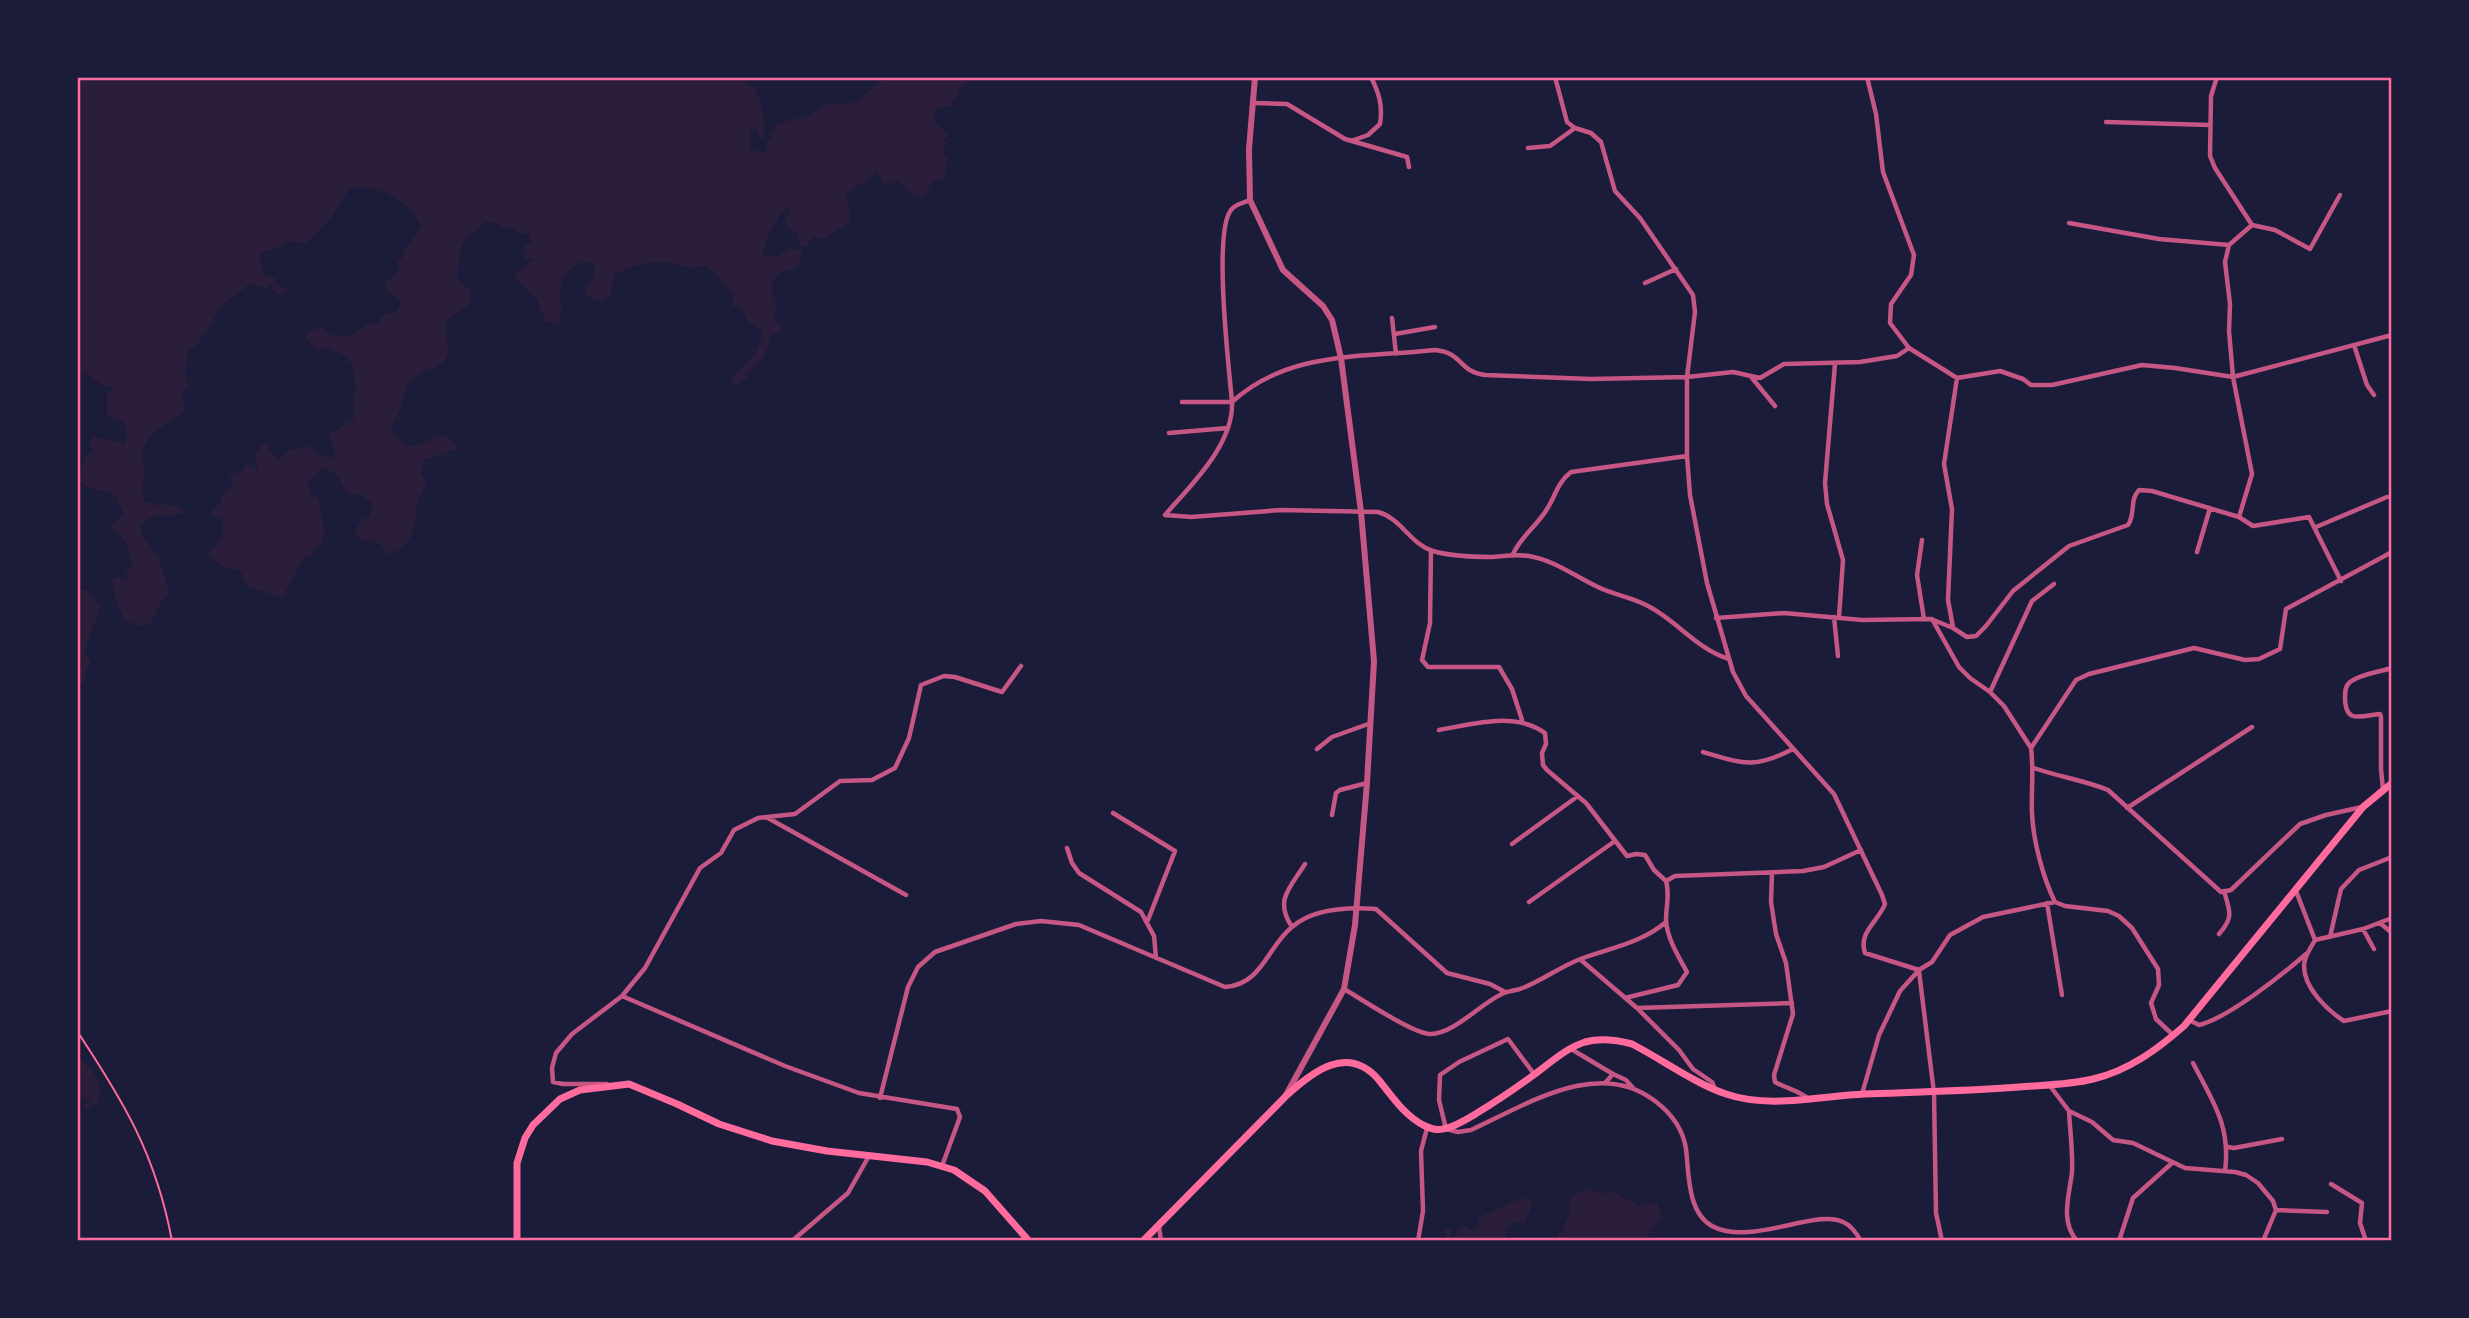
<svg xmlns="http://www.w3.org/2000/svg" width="2469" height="1318" font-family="'IBM Plex Sans',sans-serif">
<rect width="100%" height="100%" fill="#1b1b3a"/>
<!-- green -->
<path fill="#2a1e3b" d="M77,77H742L748,86L755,87L762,106L765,138L762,140L755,127L750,131V149L765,153L768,139L773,137L771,132L775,131L774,127L776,124L811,115L829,103L850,104L859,100L884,77H960L969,82L960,88L955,100L951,101L952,106L936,108L935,122L949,136L943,141L948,142L944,147V154L948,157L944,178L931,183L926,195L916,198L899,180L889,184L883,183L881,177L876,173C866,182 854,186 846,195L851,218L848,224L825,238L812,237L807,247L801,246L796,233L788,227L785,219L791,214L786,207C779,214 762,246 763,255L775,257L792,248L802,251L799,266L781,272L772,282V292L776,301L775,320L783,329L768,338L770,344C766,349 765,355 761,360C756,367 749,369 744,376L750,377L736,385L730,379C744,367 761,351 762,332L747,320L739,306H731L734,295L714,272L703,266L691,268L662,261L636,266L614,274L611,295L601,301L586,296L585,288C593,280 596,275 594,263C571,255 553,287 562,306L558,324L544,321L545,315L540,310L537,300C529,294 527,286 518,282L514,272L522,269L533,259H525L523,252L527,250L522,244L532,245L528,234L518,233L516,229L507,227L505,229L498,224L485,222C456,247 462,243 457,279L470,290L472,303L446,321C443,333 451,347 447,357C444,362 438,366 434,370L429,368L410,380L403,396V402L392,426L396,437L407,445L415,446L445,434L460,450H454L424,460L421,473L427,484C409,503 423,536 399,550C394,553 388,552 383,555L385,550C380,539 368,542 358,538L355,532L361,520L370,517L372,504L359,494L347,493L335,473L323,468L308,482L312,495L318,498L325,535L320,546L313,549L312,555L303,558L282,599L248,586L240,571C228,568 214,565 208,552L218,545L217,542L224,533L222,529L224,519L223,516L216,519L210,513L221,501L222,494L232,488L230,477L234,473L242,472L246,464L258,469L254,454L265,442L270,443L268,448L279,460C284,449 297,449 308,445L315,454L333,457L337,460C336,450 329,442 330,433L344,426L345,422L353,420L355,407L352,403L356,390L352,361L344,365L348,357L325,347L316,351L305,337L312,329L324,328L330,335L348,337L368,324H381L380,316L396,312L401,302L394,295L387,293V286L384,285L400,269L395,257L401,260L404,251L421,226C409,199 379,185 350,188L331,218L306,244L288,241L275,249L263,252L260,257L263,274L277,279L275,284L291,290L279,295L272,290L273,283L267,288L249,284C242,291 233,296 226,302C215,312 211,328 200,339L201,342L188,351L185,376L189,385L183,393L184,412C168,422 142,435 142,459C142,464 146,469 145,475C143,486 140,489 144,501L160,506L161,503L183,509V515L179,513L171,516H154L139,525L142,534L159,558L169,592L158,607L151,623L145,626L135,625L133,621H125L116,601L112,580L118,577L125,580L130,579L125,576L133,564L127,545L117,531L110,530L115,521L124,515L115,495L87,487L79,481L80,470L87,455L93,452L89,444L92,436L125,444L127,438L125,423L107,416V393L113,391L111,386H104L87,375L88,372L77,377Z
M77,588L83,591L86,589C92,595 94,601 101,606L85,650L92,665L86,667L85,681L77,687Z
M77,1055C94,1069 105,1083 97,1106L93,1104L85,1111L84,1105L90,1102L89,1099L86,1101L77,1094Z
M1586,1188L1601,1193L1613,1192L1639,1206L1658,1202L1661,1217L1644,1241H1557L1558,1234L1562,1232L1572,1206L1568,1204L1571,1197Z
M1522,1198L1531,1201V1208L1524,1223L1514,1221L1506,1228L1505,1238L1502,1241H1449L1444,1229L1452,1228L1450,1236L1453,1238L1462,1225L1473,1230L1478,1228L1479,1217Z"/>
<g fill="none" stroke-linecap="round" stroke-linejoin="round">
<!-- path -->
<path stroke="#ff6b9d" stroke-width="2" d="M77,1031C124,1102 156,1155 172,1241"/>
<!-- minor -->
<path stroke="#c65784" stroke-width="4.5" d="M1555,77L1567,122L1575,128L1591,133L1601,142L1615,191L1640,218L1693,295L1695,312L1687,377V456L1690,495L1707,583L1733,672L1746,696L1834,794L1882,895L1885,904C1878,922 1858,932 1865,953L1919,970
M1867,77L1876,114L1883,172L1914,255L1911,275L1891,304L1890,323L1909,348L1957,378L2000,371L2023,379L2031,385H2052L2142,365L2175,368L2233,377L2392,335
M2217,77L2211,96L2210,156L2215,168L2252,225L2229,245L2225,262L2230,304L2229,331L2233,377L2252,474L2239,517
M1253,103L1287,104L1345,139L1407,157L1409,167
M2106,122L2210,125
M1351,141L1368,135L1380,124C1383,106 1379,93 1371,77
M1528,148L1550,146L1575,128
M2069,223L2159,239L2229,245
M2252,225L2275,230L2310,249L2340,195
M1645,283L1676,269
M1392,318L1396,354
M1395,334L1435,327
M2354,345L2367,385L2374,395
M1835,364L1825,483L1827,504L1843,560L1839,617
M1752,378L1775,406
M1182,402H1232C1229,369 1213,232 1231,210C1235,204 1244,203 1250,200
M1169,433L1228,428
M1165,515C1191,485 1234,444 1232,402C1289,350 1363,358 1435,350C1464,353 1457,371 1485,375L1591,379L1687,377L1733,372L1760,378L1784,364L1860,362L1897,356L1909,348
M1166,515L1191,517L1281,510L1378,512C1401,518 1410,544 1433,551C1450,556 1474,557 1492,557C1505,556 1516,554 1529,556C1554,560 1576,577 1598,587C1614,595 1632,597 1648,606C1676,620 1698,650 1729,659
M2316,527L2387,497
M1922,540L1917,575L1924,619
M1431,550L1430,623L1422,660L1428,667H1499L1512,689L1522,720
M2197,552L2210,508
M1513,554C1521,536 1537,526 1547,509C1556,495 1557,483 1571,472L1687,456
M1834,617L1838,656
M1716,618L1784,613L1862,620L1931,619L1953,628L1967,637L1976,636L1986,626L2013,591L2069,546L2128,525C2136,514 2129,500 2139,490L2152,491L2239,517L2253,526L2309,517L2341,581
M1932,619L1959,667L1970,678L1990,692L2004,706L2031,748
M1953,627L1948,600L1952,509L1944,464L1957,378
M1990,692L2032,601L2054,584
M1439,730C1474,724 1514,711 1545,733L1546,744L1542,753L1543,765L1547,770L1586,803L1627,856L1636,854L1645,855L1654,870L1666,881
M1317,749L1332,737L1371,723
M1703,752C1744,764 1754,769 1793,749
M2034,768C2059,777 2084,780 2108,790L2221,892L2231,890L2300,824L2326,815L2362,807
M2383,790L2381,769V717L2380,714C2359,716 2345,724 2345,697C2345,692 2345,686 2350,682C2360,674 2379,672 2392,668
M2127,808L2252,727
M1113,813L1175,851L1148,920
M1332,815L1336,793L1340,790L1367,783
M768,818L906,895
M1512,844L1578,796
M1067,848L1072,863L1079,873L1141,912L1154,936L1156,958
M1772,872L1771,902L1776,934L1786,963L1793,1014L1774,1075L1775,1082C1789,1090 1797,1089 1810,1100
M1666,881L1675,876L1803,871L1824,867L1861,850
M2296,891L2315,940
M1529,902L1615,841
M2055,902C2043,878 2033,840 2032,813C2031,791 2034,770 2031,748L2076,680L2089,674L2194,648L2245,660L2259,659L2280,649L2286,609L2392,552
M2047,903L2062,995
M2380,923L2392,933
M1292,927C1274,900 1290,888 1305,864
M2363,929L2374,949
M2219,934C2234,917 2230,912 2224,891
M2330,937L2341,889L2359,870L2392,857
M2315,940C2311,948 2304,956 2304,966C2304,988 2327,1010 2344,1021L2392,1011
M2315,940L2363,929L2392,918
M1581,960L1637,1008L1679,1050L1693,1069L1712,1082L1715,1089
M1919,971L1934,1093L1936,1213L1942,1241
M1344,989C1363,1000 1412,1033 1430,1034C1453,1035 1482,1002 1504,993C1509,991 1515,990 1520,989C1540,982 1558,968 1578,960C1609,948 1640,944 1666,922
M622,996L785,1066L859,1093L957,1109L960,1117L942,1166
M1625,998L1678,985L1687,972C1678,956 1667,938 1666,920C1666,906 1670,894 1666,881
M1637,1008L1792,1003
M2189,1020L2199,1025C2228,1018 2282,975 2306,954
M1571,1049L1613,1074L1605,1083
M2193,1063C2213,1102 2231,1126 2225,1171
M1534,1074L1508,1039L1459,1062L1440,1075L1439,1100L1446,1129L1458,1132L1471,1130C1526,1105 1598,1057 1655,1101C1671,1113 1683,1129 1686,1149C1689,1173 1687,1212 1712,1226C1750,1247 1817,1208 1843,1222C1851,1225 1857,1234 1861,1241
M1613,1074L1626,1080L1634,1089
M607,1084H563L553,1082L552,1068L556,1053L572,1034L622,996L645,968L700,868L721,853L734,830L758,818L795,814L840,781L872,780L895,768L909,738L921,685L944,676L955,677L1002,692L1021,666
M2050,1086L2069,1111L2092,1122L2113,1140L2133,1143L2185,1168L2235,1172L2246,1175L2258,1183L2273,1201L2276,1210L2263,1241
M1862,1094L1879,1035L1900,991L1919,970L1932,962L1950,935L1983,917L2055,902L2065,906L2108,911L2119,916L2132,928L2158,969L2159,985L2151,1003L2156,1019L2173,1035
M880,1098L908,987L918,967L935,952L1016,924L1041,921L1079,925L1225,987C1263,984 1267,947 1292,927C1314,908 1349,907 1376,909L1447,973L1490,984L1505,992
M2069,1111C2070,1131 2073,1152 2072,1172C2069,1197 2060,1221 2077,1241
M2228,1147L2234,1148L2282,1139
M2331,1184L2362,1203L2360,1223L2366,1241
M2276,1210L2327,1212
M1159,1226L1161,1241
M792,1241L848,1193L869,1156
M1418,1241L1423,1211L1421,1151L1427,1128
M2119,1241L2133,1198L2172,1163"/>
<!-- tertiary -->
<path stroke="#c65784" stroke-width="6" d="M1255,77L1249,149L1250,200L1283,270L1323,306L1332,320L1341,358L1361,512L1374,661L1367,783L1355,925L1344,989L1286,1095"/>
<!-- secondary -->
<path stroke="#ff6b9d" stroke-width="7" d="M517,1241V1163L525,1138L533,1125L560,1099L580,1090L629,1084L677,1104L719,1124L772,1141L827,1151L927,1162L954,1170L985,1191L1029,1241
M1143,1241L1286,1096C1312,1072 1347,1044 1378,1079C1392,1096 1403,1114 1423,1125C1429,1128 1436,1131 1443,1129C1455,1127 1467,1119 1477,1113C1497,1101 1516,1088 1535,1074C1550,1063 1566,1048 1585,1042C1600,1038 1617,1040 1632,1044C1663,1060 1694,1083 1726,1094C1769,1109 1821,1096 1864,1094C1916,1092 1967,1091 2019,1087C2043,1085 2069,1085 2093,1079C2128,1071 2158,1049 2184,1026L2363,807L2392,783"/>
</g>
<!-- border -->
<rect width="2469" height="1318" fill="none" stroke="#1b1b3a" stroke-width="158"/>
<rect x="79" y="79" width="2311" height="1160" fill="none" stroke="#ff6b9d" stroke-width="2.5"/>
</svg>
